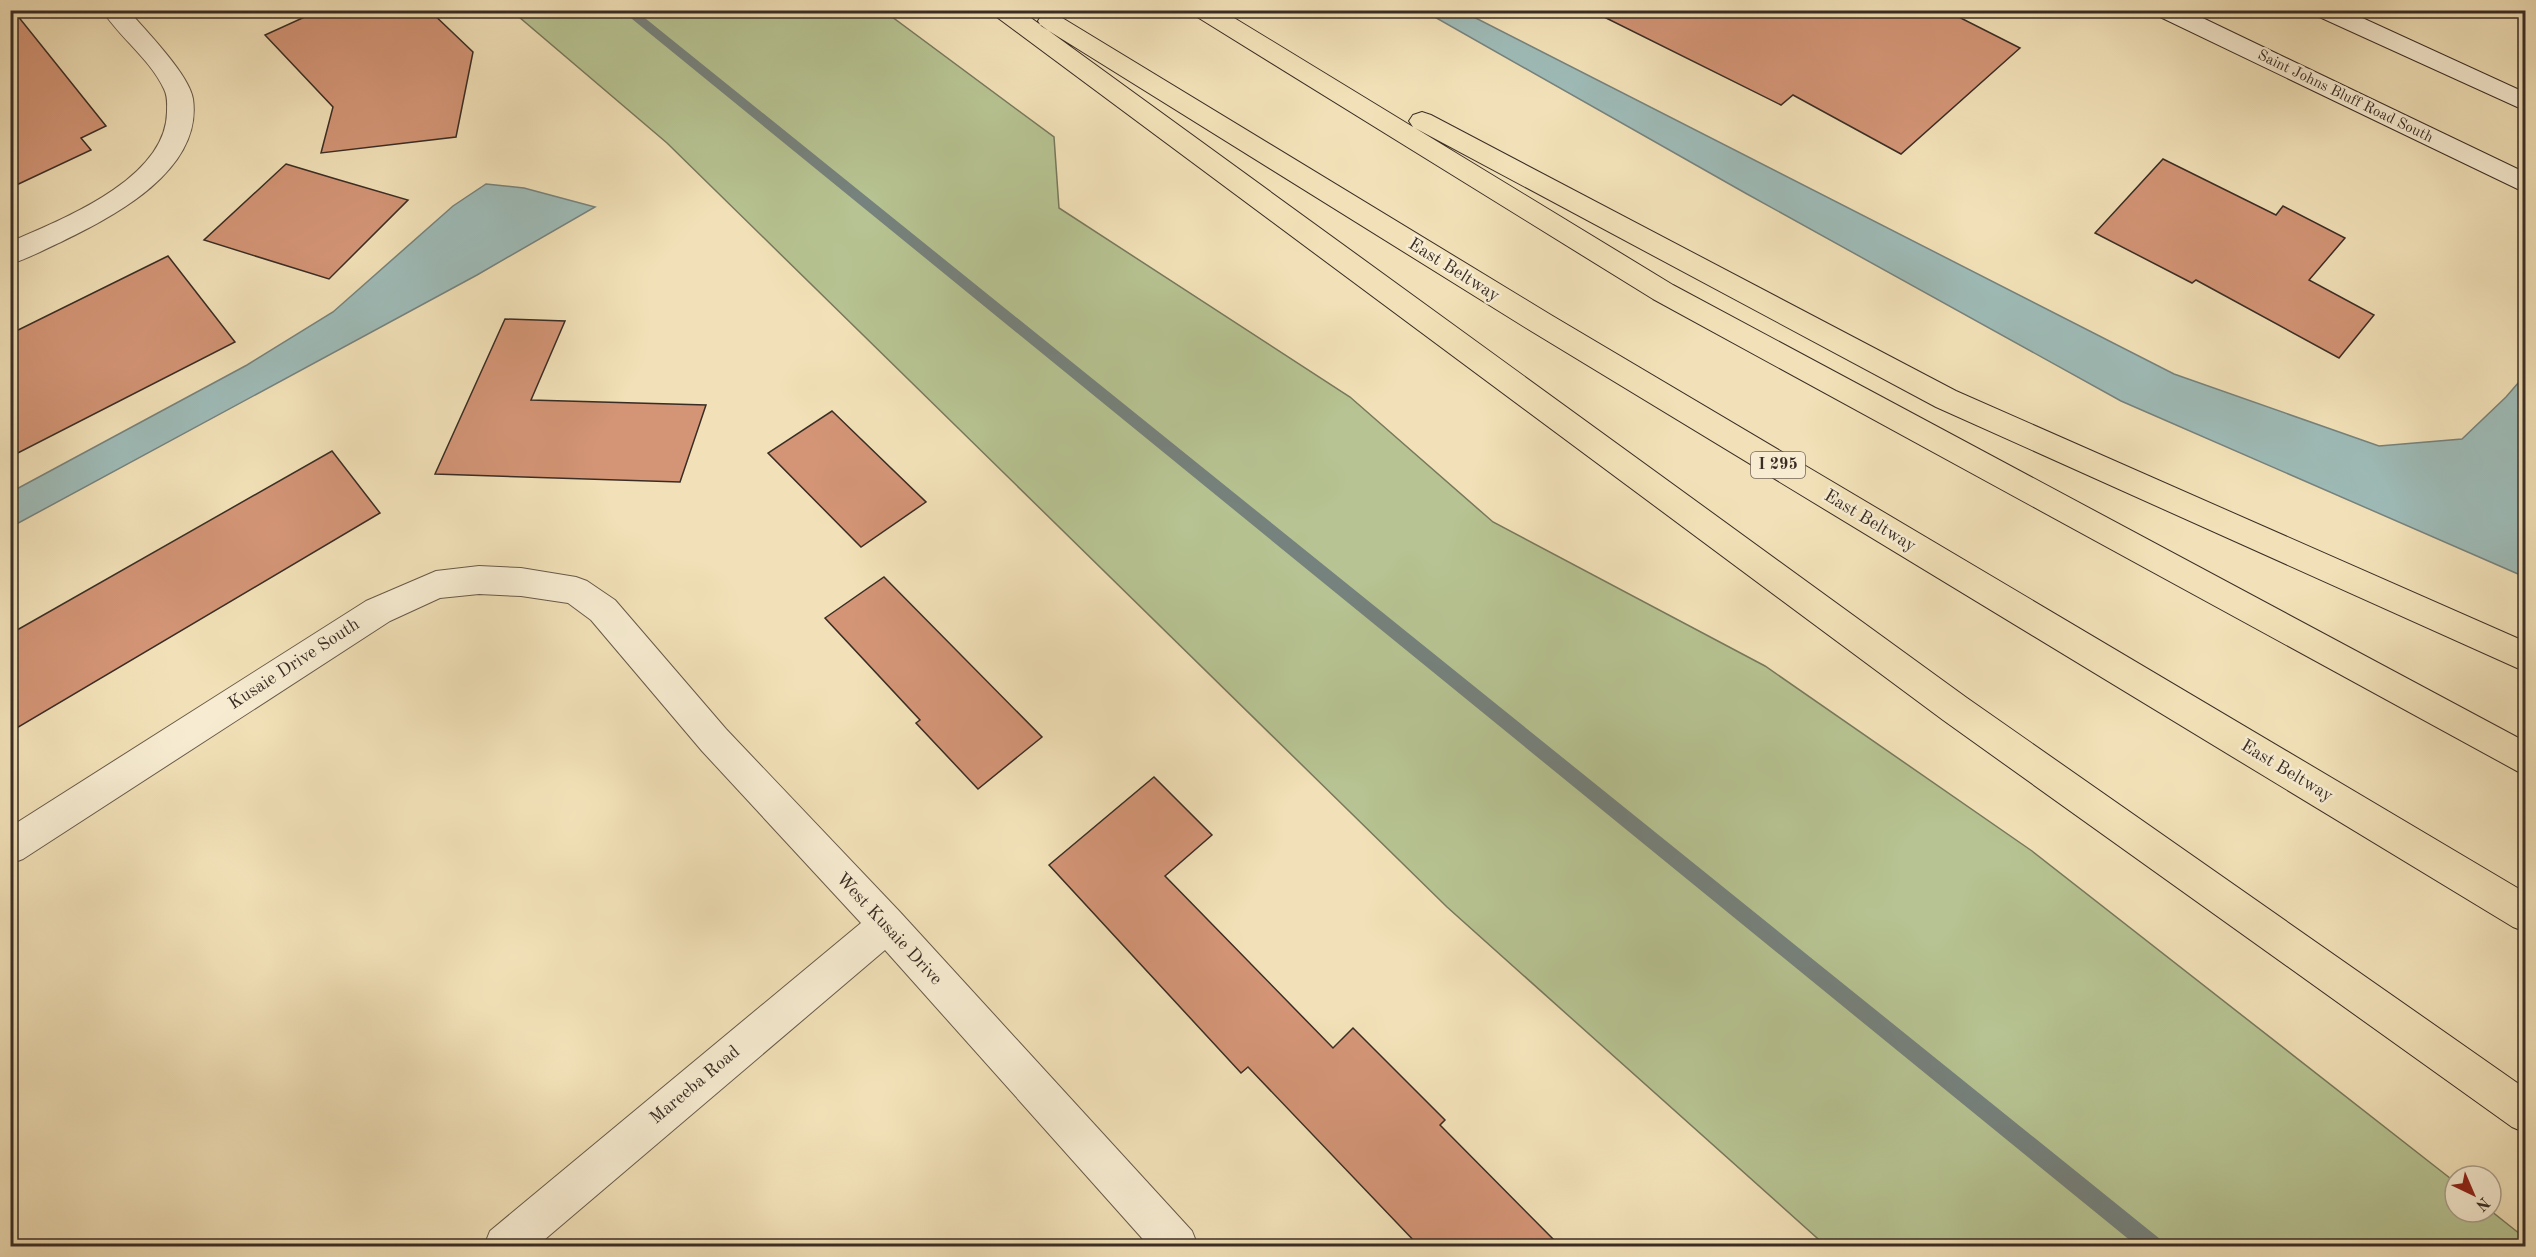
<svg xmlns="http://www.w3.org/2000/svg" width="2536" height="1257" font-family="'Old Standard TT',serif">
<rect width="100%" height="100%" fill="#f2e1b8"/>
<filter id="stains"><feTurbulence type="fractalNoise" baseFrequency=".00333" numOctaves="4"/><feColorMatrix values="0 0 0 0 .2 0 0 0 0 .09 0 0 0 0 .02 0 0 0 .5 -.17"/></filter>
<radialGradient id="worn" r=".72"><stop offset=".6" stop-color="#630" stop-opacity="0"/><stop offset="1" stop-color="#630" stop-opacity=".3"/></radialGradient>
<!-- green -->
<path fill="#b7c392" stroke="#78785c" stroke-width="1.5" d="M512,11H884L1054,137L1059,208L1350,397L1493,522L1765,666L2032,851L2455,1182V1212L2491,1211L2525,1238V1246H1826L1447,907L667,143Z"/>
<!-- water -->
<path fill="#9ebbb7" stroke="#76827d" stroke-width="1.5" d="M1424,11H1462L2174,374L2379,446L2462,439L2506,397L2525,375V577L2121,401L1747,194Z
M486,184L524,188L595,207L477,275L11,527V492L247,365L333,312L453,206Z"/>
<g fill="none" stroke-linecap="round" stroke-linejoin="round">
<!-- stream -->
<path fill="#76827d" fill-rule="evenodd" d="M621,10H635L2160,1239L2163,1246H2137Z
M2450,10H2467L2471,14L2465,18Z"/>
</g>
<!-- building -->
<path fill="#d39576" stroke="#3a2d25" stroke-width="1.5" d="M10,10H13L106,126L81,138L91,150L10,188Z
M320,10H429L473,52L456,137L321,153L333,107L265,35Z
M1590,10H1945L2020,48L1901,154L1793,95L1781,105Z
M2163,159L2276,215L2283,206L2345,238L2309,280L2374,315L2339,358L2196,280L2192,283L2095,233Z
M286,164L336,179L408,200L329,279L204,240Z
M168,256L235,342L10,457V334Z
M505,319L565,321L531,400L706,405L680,482L435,474Z
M832,411L926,502L861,547L768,453Z
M332,451L380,513L10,732V634Z
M884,577L1042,737L978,789L916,723L920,720L825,618Z
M1154,777L1212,835L1165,876L1333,1048L1353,1028L1445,1120L1440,1125L1560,1246H1419L1248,1067L1241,1073L1049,865Z"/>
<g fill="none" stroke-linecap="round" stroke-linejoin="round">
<defs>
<path id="minor" d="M102,10H128C145,30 189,74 193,99C203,170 115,216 61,242C45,249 28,259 10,264V242C63,219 166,179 167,112C167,104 168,97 164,89C150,59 120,38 102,10Z
M479,566L521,568L576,577L587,581L615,600L726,729L900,912L1192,1231L1198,1246H1149L885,950L537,1246H484L490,1231L861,923L702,751L591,620L568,603L521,596L479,594L440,598L390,621L23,859L10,864V827L366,601L436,571Z"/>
<path id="secondary" d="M2153,10H2186L2526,173V193L2156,15Z
M2312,10H2345L2526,93V111L2315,15Z"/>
<path id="motorway" d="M991,10H1020L1967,698L2526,1089V1133L2512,1127L1943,720L994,15Z
M1191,10H1221L1413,127L1409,121L1413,115L1422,112L1431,115L1956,391L2526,642V672L1936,407L1415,128L1673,285L2526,742V776L1653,299L1194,15Z
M1050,13L1059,16L1551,315L2526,893V932L2513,927L1531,331L1041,26L1038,21L1041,16Z"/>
</defs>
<!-- minor casing -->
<use href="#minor" stroke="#685a4a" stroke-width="2"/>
<!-- secondary casing -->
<use href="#secondary" stroke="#3a2d25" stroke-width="2"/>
<!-- motorway casing -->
<use href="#motorway" stroke="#3a2d25" stroke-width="2"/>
<!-- minor -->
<use href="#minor" fill="#f7ecd1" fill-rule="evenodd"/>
<!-- secondary -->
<use href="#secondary" fill="#f7ecd1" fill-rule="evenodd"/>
<!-- motorway -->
<use href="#motorway" fill="#f2e1b8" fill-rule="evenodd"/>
</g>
<g text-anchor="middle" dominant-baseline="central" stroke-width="5" stroke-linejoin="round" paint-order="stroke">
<!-- far-street labels -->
<g font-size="15" fill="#3a2d25" stroke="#f7ecd1">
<text transform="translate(2345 97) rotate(26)">Saint Johns Bluff Road South</text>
</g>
<!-- shield labels -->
<rect fill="#f7ecd1" stroke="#736659" stroke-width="1.5" x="1751" y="452" width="54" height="26" rx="4.5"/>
<g font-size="16" font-weight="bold" fill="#3a2d25">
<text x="1778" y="465">I 295</text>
</g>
<!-- street labels -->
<g font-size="18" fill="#3a2d25" stroke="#f7ecd1">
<text transform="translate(1454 270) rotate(32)">East Beltway</text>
<text transform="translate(1870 521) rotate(31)">East Beltway</text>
<text transform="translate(294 664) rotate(-33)">Kusaie Drive South</text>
<text transform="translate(2287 771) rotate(31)">East Beltway</text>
<text transform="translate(889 929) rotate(47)">West Kusaie Drive</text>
<text transform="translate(695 1085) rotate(-40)">Mareeba Road</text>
</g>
</g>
<!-- margin -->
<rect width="2536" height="1257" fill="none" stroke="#f2e1b8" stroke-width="36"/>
<rect x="12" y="12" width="2512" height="1233" fill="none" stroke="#3a2d25" stroke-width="3"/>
<rect x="18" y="18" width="2500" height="1221" fill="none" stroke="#3a2d25" stroke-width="1.5"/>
<!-- north arrow -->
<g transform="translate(2473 1194) rotate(136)"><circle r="28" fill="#f7ecd1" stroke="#aba08c" stroke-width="1.5"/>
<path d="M0-4.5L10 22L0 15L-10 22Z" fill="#8f2418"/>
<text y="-9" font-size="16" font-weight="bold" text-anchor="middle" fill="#3a2d25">N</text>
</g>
<rect width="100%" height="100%" filter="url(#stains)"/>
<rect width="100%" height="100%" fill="url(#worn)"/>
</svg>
